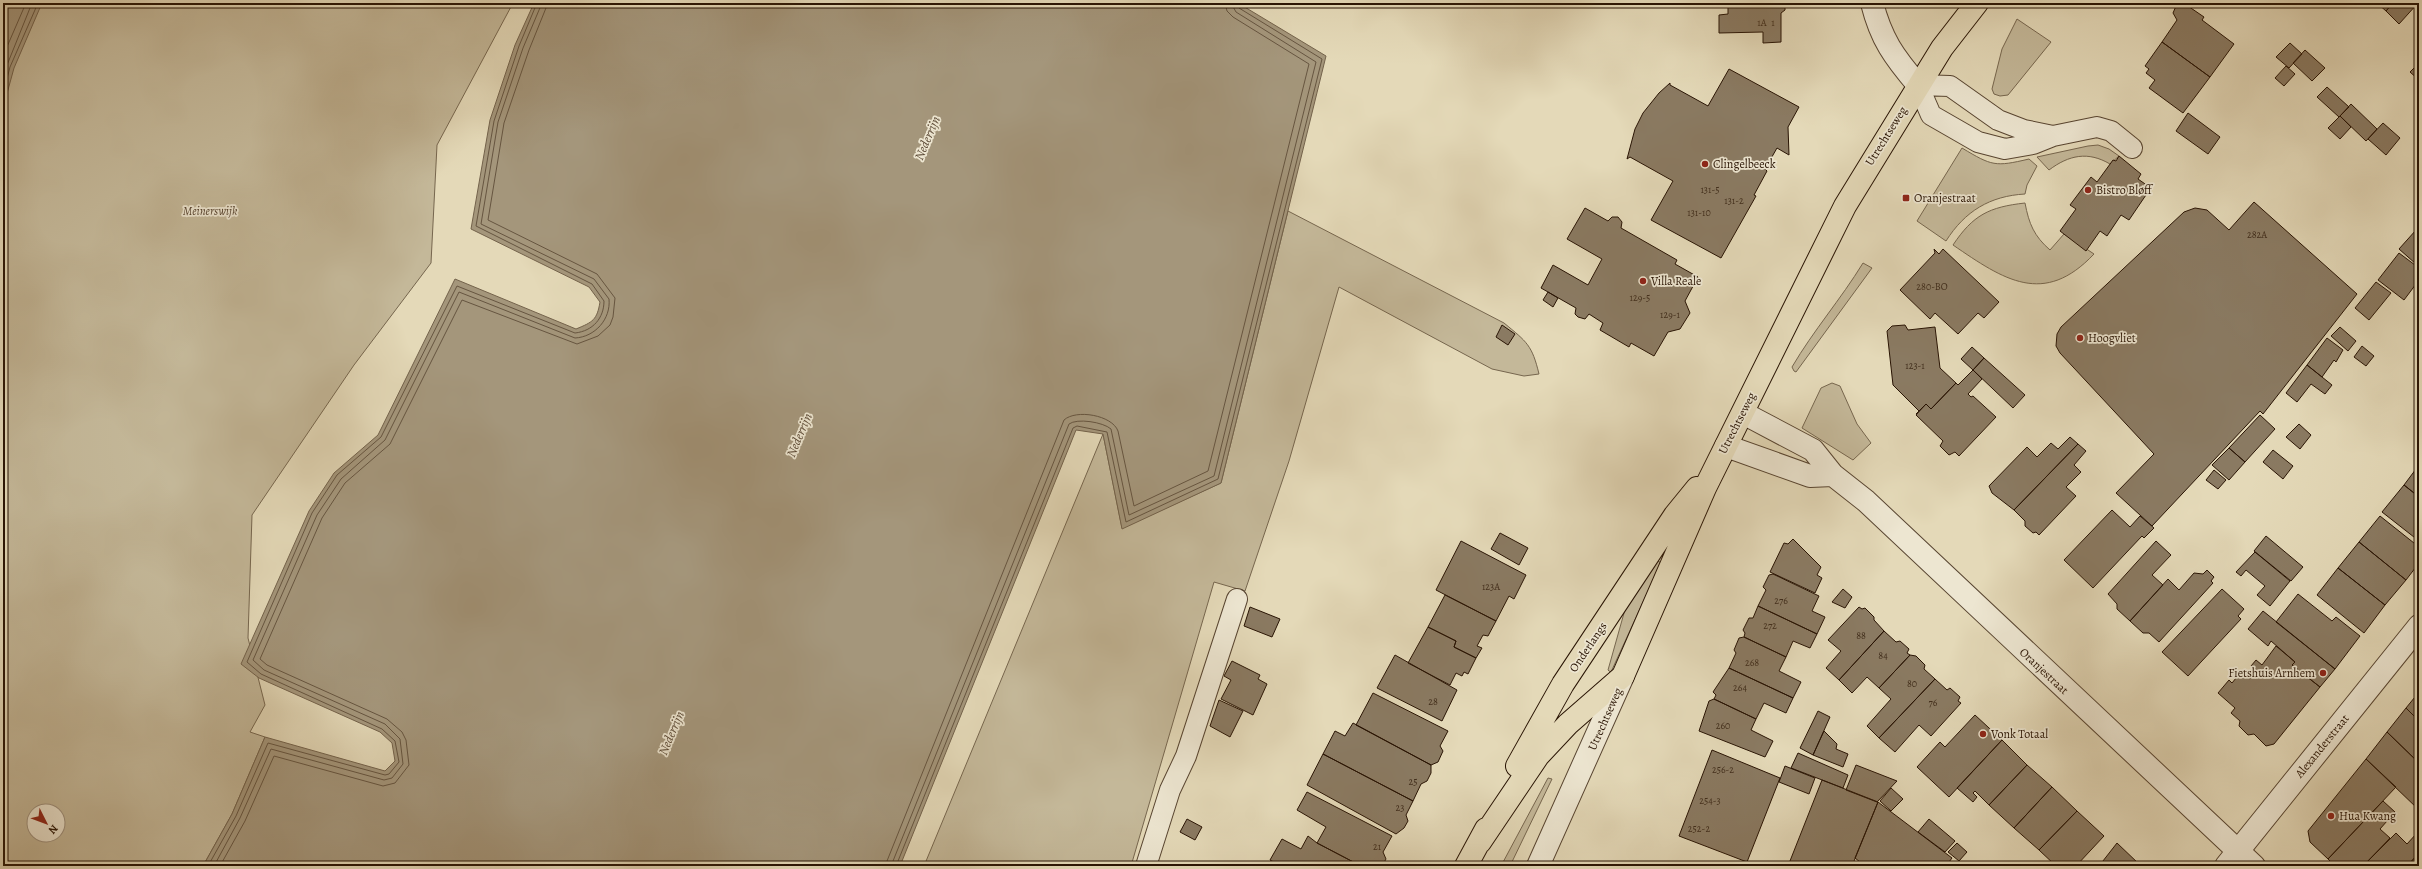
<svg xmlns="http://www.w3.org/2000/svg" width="2422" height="869" font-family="Alegreya,serif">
<rect width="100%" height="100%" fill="#e4d9b8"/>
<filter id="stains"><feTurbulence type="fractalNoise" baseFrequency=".005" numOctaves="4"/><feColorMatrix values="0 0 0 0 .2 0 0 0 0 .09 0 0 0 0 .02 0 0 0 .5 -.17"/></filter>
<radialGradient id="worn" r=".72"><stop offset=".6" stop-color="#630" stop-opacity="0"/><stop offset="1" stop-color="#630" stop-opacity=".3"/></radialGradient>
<!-- green -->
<path fill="#c4b899" stroke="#76664e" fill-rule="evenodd" d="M3,3H513L437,145L431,263L354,365L252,515L248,638L265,705L250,732L265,737L232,814L203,866H3ZM34,811H58V835H34Z
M2017,19L2051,42L2008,95L2000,96L1994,94L1992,89L2002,49Z
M2098,145L2109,149L2119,156L2110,164C2088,151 2069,155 2049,170L2037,157L2088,146Z
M1962,148C1992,166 1995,167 2029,159L2037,166L2027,185L2025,194C1990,196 1965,211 1946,241L1917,221Z
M2025,203C2029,224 2034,236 2050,250L2064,234L2094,254C2044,307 2004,280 1953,245C1973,215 1989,207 2025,203Z
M1288,211L1504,323C1527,342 1532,345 1539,374L1524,376L1492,369L1339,287L1289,461L1245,591L1214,582L1131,866H924L1103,434L1122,528L1221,483Z
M1863,263L1872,268L1796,372L1794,371L1792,367C1813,331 1841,299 1863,263Z
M1832,383L1840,386L1857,424L1871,443L1853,460L1802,428L1821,388Z
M1657,561L1660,562V565L1611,672L1609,671L1608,670L1626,606Z
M1548,778L1552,779L1510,866H1501Z"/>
<!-- water -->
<path fill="#a4967b" stroke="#73624b" d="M3,3H42L14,68L3,108Z
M534,3H1238L1326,56L1221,483L1122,529L1103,434L1076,430L900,866H203L232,814L265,737L385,771L395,761L392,743L380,732L259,678L241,664L309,511L334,473L378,435L455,279L576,329C593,322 597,320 600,302L589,287L471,229L490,120L515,45Z"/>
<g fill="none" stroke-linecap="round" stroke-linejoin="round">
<!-- shore -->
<path stroke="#665540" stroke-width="1" d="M3,56L26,3
M3,75L32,3
M3,94L10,67L38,3
M208,866L236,816L268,743L385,775L389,774L399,762L395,741L382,729L261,674L247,662L312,513L337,475L381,437L457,286L575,333C593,331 604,318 604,301L592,284L476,226L494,121L519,46L537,3
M214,866L240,818L271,749L384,780L392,778L403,764L400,739L385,724L264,670L253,660L317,515L341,479L385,440L459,292L575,338C595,337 611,319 609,299L594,279L481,224L498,122L523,48L542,3
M220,866L245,821L274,756L383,786L395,783L409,765L406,740L402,732L387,719L267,665L260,659L322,518L345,483L390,444L462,300L577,344L598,336L610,325L613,317L615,298L597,274L488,220L504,123L529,50L548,3
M885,866L1064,420C1076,409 1112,415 1118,431L1134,506L1208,471L1309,64L1233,17L1227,11L1225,3
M891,866L1069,424C1077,418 1103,422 1111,429L1129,515L1214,476L1316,62L1236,12L1231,3
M896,866L1073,428L1077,426L1107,432L1126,522L1218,479L1322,59L1239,8L1237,3"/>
</g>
<!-- building -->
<path fill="#8a7a62" stroke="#291404" d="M1728,3H1785V10L1781,13V42L1763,43V32L1719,33V15L1728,14Z
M2377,3H2393L2386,11Z
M2393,3H2418L2399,24L2386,11Z
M2180,4H2185L2204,17L2202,20L2234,44L2210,77L2162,42L2177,20L2173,13L2176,6Z
M2162,42L2210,77L2183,113L2149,88L2155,80L2146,73L2149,69L2145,66Z
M2290,43L2302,54L2289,68L2276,57Z
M2305,50L2325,68L2312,81L2293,63Z
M2419,63V80L2410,72Z
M2286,66L2295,74L2284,86L2275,78Z
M1729,69L1799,107L1788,127L1789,155L1777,148L1765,169L1767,171L1754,195L1756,196L1721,258L1651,220L1673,181L1630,157L1627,159L1635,129L1643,113L1659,93L1670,83V85L1708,106Z
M2327,87L2349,107L2339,117L2317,97Z
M2351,104L2377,129L2366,141L2340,116Z
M2188,113L2220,137L2208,154L2176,131Z
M2340,116L2351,127L2340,139L2328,128Z
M2383,123L2400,138L2386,155L2368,139Z
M2119,156L2141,174L2138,179L2148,186L2145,190L2148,192L2129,220L2121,215L2107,236L2100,231L2086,251L2060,231L2076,209L2070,205L2091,177L2097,182L2113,160L2116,161Z
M2254,202L2357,294L2263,414L2260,411L2152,526L2116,493L2154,454L2060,353L2056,346L2057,334L2061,327L2184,212L2195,208L2207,210L2229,230Z
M1585,208L1608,221L1612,217H1618L1622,222L1621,228L1677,260L1675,264L1698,277L1685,301L1690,313L1680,329L1668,332L1654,356L1631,343L1629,347L1600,330L1603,323L1589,314L1585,319L1578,317L1575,314L1576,308L1541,288L1553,265L1588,285L1602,259L1567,239Z
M2416,230L2419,232V261L2416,264L2399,249Z
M1934,249L1939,254L1943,249L1999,302L1984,318L1978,313L1958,334L1935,313L1930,319L1900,290L1935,253Z
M2399,253L2419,268V280L2404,300L2378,280Z
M2376,282L2391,293L2369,320L2355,308Z
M1548,292L1558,298L1553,307L1543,300Z
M1502,325L1515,334L1508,345L1496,337Z
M1905,325L1908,330L1935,327L1940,368L1956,383L1931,409L1926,404L1916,414L1919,411L1893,385L1887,331L1892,326Z
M2340,327L2356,341L2348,351L2331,336Z
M2327,338L2343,350L2336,362L2334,360L2322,377L2307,365Z
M2362,346L2374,356L2366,366L2354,357Z
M1972,347L1984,358L1973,370L1961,359Z
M1984,358L2025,395L2013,408L1973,370Z
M2307,365L2332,385L2325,394L2311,384L2297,402L2286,393Z
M1973,370L1982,379L1968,394L1971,397L1973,396L1996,417L1959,456L1955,452L1949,455L1940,446L1943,441L1916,415L1926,404L1931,409L1956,383L1958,385Z
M2260,415L2275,429L2245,462L2229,448Z
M2299,424L2311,435L2300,449L2286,437Z
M2070,437L2078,444L2014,510L1992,493L1989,486L2027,447L2037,457L2051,443L2058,449Z
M2078,444L2086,451L2074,465L2081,472L2066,487L2076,496L2039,535L2036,532L2033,533L2025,526V521L2014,510Z
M2229,448L2245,462L2229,480L2212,465Z
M2273,450L2293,466L2283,479L2263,462Z
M2419,465V497L2404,485Z
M2214,470L2226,480L2218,489L2206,480Z
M2404,485L2419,497V541L2382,512Z
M2112,510L2130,527L2140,516L2154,528L2144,538L2142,536L2093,588L2064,560Z
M2380,516L2419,547V563L2406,580L2359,542Z
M1500,533L1528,548L1519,565L1491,549Z
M2266,536L2303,567L2291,581L2254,551Z
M1793,539L1821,567L1817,575L1822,578L1815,593L1770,572L1784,543L1788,544Z
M1461,541L1526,575L1514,599L1509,596L1496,621L1436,590Z
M2156,541L2171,555L2152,575L2163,585L2130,621L2117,609V604L2108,594Z
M2359,542L2406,580L2385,605L2338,568Z
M2255,552L2290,581L2270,606L2257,595L2265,586L2246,570L2241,576L2236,572Z
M2338,568L2385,605L2364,633L2317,595Z
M2207,570L2214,577L2211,581L2213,583L2159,642L2149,633H2143L2130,621L2168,579L2179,590L2194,573L2203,574Z
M1773,574L1819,596L1812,611L1825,617L1817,634L1758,606L1766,590L1763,587L1769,575Z
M1843,589L1852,597L1845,608L1832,602Z
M2222,589L2244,609L2238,616L2241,619L2188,676L2162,652Z
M2298,594L2332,621L2336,617L2360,636L2335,669L2276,622Z
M1445,595L1496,621L1488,636L1483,635L1477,646L1482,648L1476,658L1454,647L1456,641L1428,627Z
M1758,606L1817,634L1810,648L1793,641L1786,657L1744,637L1745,633L1743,630L1749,618H1753Z
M1250,607L1280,619L1272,637L1244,626Z
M1859,607L1862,609L1865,608L1874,617V620L1884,631L1839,680L1826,668L1841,651L1828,640Z
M2263,611L2335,669L2320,687L2292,665L2295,662L2271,641L2268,646L2248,629Z
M1428,627L1456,641L1454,647L1476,658L1468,674L1464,672L1462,676L1456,673L1450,685L1408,663Z
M1884,631L1896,642L1900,641L1909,649L1907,653L1910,655L1879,688L1867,677L1852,693L1839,680Z
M1744,637L1786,657L1779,671L1801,682L1793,698L1729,668L1736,653L1734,650L1739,638Z
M2276,646L2295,662L2292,665L2320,687L2274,744L2266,746L2254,734L2248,735L2239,726L2240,721L2231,713L2235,708L2218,693L2229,680L2232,683L2241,672L2250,679L2257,670L2251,666L2256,660L2262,665Z
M1395,655L1457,690L1442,721L1377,688Z
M1910,655L1916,656L1925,665L1924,669L1935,679L1879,738L1867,726L1891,699L1879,688Z
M1232,661L1260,675L1258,679L1267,684L1253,715L1221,699L1231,680L1224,676Z
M1729,668L1793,698L1786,713L1764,703L1756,719L1714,699L1716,695L1713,692Z
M1935,679L1947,690L1950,688L1960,697L1958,701L1961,703L1931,736L1919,725L1895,752L1879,738Z
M2419,692V721L2406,708Z
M1373,693L1448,731L1440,746L1443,751L1438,762L1431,765L1356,725Z
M1714,699L1756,719L1751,730L1773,741L1765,757L1699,731L1709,701Z
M1219,700L1243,711L1230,737L1210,726Z
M2406,708L2419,721V763L2387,732Z
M1818,711L1830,717L1813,755L1800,748Z
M1975,715L2002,740L1949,797L1917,767L1940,742L1945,747Z
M1353,723L1431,765V773L1427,781L1421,784L1413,801L1323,754L1335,731L1345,736Z
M1824,731L1837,744L1836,749L1848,754L1843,767L1813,755Z
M2387,732L2419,763V810L2366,759Z
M2002,740L2027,765L1989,805L1975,791L1973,793L1977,797L1973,802L1957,788Z
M1712,750L1780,778L1747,862L1679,836Z
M1798,753L1848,775L1843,788L1791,768Z
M1323,754L1413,801L1406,815L1408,821L1404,828L1396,834L1307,785Z
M2366,759L2396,787L2328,859L2310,842L2308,831Z
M1856,765L1897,781L1877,802L1846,790Z
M2027,765L2052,787L2014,828L1989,805Z
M1785,766L1815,778L1809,794L1779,782Z
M1822,780L1878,802L1852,866H1788Z
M2052,787L2077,811L2039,850L2014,828Z
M1891,788L1903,799L1891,811L1880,801Z
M1307,792L1392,836L1383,852L1386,859L1382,866H1361L1317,843L1326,827L1297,810Z
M2383,801L2395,812L2380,829L2390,838L2363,866H2335L2328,859Z
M1878,802L1952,858L1946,866H1865L1855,858Z
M2077,811L2104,836L2076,866H2056L2039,850Z
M1187,819L1202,827L1195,840L1180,832Z
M1929,819L1955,841L1945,852L1918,832Z
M2396,833L2407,844L2417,833L2419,835V853L2407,866H2363Z
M1308,836L1317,843L1361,866H1281L1270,860L1282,839L1301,849Z
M1957,843L1967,852L1959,861L1948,852Z
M2117,843L2139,864L2137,866H2099Z
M2419,853V866H2407Z"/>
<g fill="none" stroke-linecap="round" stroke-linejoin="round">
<defs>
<path id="service" d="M2053,136L2024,130L1998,120L1950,86L1918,85L1931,115L1978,142L2005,149L2033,144L2053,136L2097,127L2111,131L2132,148
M1146,866L1170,790L1186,756L1237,599"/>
<path id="minor" d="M1872,3C1881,39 1894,57 1918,85
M2226,866L2419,626"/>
<path id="tertiary" d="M1743,413L1813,450L1833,475L1866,501L2254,866
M1726,446L1810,476L1833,475
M1538,866L1623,676"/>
<path id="primary" d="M1517,766L1563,684L1675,515L1697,488
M1480,842L1538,756L1568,724L1623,676L1705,488L1845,206L1942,48L1977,3
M1466,866L1486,829"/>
</defs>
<!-- service casing -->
<use href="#service" stroke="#584531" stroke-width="22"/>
<!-- minor casing -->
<use href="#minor" stroke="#584531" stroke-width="24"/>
<!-- tertiary casing -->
<use href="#tertiary" stroke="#584531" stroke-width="24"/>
<!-- primary casing -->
<use href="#primary" stroke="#291404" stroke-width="24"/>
<!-- service -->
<use href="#service" stroke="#ede6d1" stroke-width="20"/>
<!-- minor -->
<use href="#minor" stroke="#ede6d1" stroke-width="22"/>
<!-- tertiary -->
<use href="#tertiary" stroke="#ede6d1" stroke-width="22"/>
<!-- primary -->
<use href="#primary" stroke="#e4d9b8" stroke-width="22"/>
</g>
<!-- markers -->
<g fill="#8f2418" stroke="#ede6d1" stroke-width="1.5">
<circle cx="1705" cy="164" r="4"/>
<circle cx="2088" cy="190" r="4"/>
<rect x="1902" y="194" width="8" height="8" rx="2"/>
<circle cx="1643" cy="281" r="4"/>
<circle cx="2080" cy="338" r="4"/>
<circle cx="2323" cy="673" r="4"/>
<circle cx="1983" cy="734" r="4"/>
<circle cx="2331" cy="816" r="4"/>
</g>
<g text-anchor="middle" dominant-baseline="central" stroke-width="3.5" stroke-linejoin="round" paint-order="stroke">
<!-- number labels -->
<g font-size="10" fill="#412e1c">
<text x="1762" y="22">1A</text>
<text x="1773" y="22">1</text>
<text x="1710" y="189">131-5</text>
<text x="1734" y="200">131-2</text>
<text x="1699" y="212">131-10</text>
<text x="2257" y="234">282A</text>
<text x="1932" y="286">280-BO</text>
<text x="1640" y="297">129-5</text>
<text x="1670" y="314">129-1</text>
<text x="1915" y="365">123-1</text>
<text x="1491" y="586">123A</text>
<text x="1781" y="600">276</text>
<text x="1770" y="625">272</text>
<text x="1861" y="635">88</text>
<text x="1883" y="655">84</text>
<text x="1752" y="662">268</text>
<text x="1912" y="683">80</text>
<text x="1740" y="687">264</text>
<text x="1433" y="701">28</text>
<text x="1933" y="702">76</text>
<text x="1723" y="725">260</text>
<text x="1723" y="769">256-2</text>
<text x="1413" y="781">25</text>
<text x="1710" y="800">254-3</text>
<text x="1400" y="807">23</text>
<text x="1699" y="828">252-2</text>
<text x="1377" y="846">21</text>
</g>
<!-- street labels -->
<g font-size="12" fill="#291404" stroke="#ede6d1">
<text transform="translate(1886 136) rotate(-58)">Utrechtseweg</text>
<text transform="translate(1737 423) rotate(-63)">Utrechtseweg</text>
<text transform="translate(1588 647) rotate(-56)">Onderlangs</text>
<text transform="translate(2044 671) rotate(43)">Oranjestraat</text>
<text transform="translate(1605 719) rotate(-66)">Utrechtseweg</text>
<text transform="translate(2322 746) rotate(-51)">Alexanderstraat</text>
</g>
<!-- poi labels -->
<g font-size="12" fill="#291404" stroke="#ede6d1" text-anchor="start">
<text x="1713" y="164">Clingelbeeck</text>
<text x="2096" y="190">Bistro Bløff</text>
<text x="1914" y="198">Oranjestraat</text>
<text x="1651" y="281">Villa Reale</text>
<text x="2088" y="338">Hoogvliet</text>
<text x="2315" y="673" text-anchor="end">Fietshuis Arnhem</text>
<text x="1991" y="734">Vonk Totaal</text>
<text x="2339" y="816">Hua Kwang</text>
</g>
<!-- park labels -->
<g font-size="12" font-style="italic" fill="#584531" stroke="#ede6d1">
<text x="210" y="211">Meinerswijk</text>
</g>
<!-- water labels -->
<g font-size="13" font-style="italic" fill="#5a4834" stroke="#ede6d1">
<text transform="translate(927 138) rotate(-67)">Nederrijn</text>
<text transform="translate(799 435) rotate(-67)">Nederrijn</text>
<text transform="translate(671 733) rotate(-67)">Nederrijn</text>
</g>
</g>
<!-- margin -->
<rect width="2422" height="869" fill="none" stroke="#e4d9b8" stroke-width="16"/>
<rect x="4" y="4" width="2414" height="861" fill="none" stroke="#291404" stroke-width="2"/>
<rect x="8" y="8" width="2406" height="853" fill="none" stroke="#291404"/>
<!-- north arrow -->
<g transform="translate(46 823) rotate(132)"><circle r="19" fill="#ede6d1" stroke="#9f927f"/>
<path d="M0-3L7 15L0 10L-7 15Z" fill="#8f2418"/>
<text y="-6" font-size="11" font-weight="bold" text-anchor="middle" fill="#291404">N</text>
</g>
<rect width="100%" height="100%" filter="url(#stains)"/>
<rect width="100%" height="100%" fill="url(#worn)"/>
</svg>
